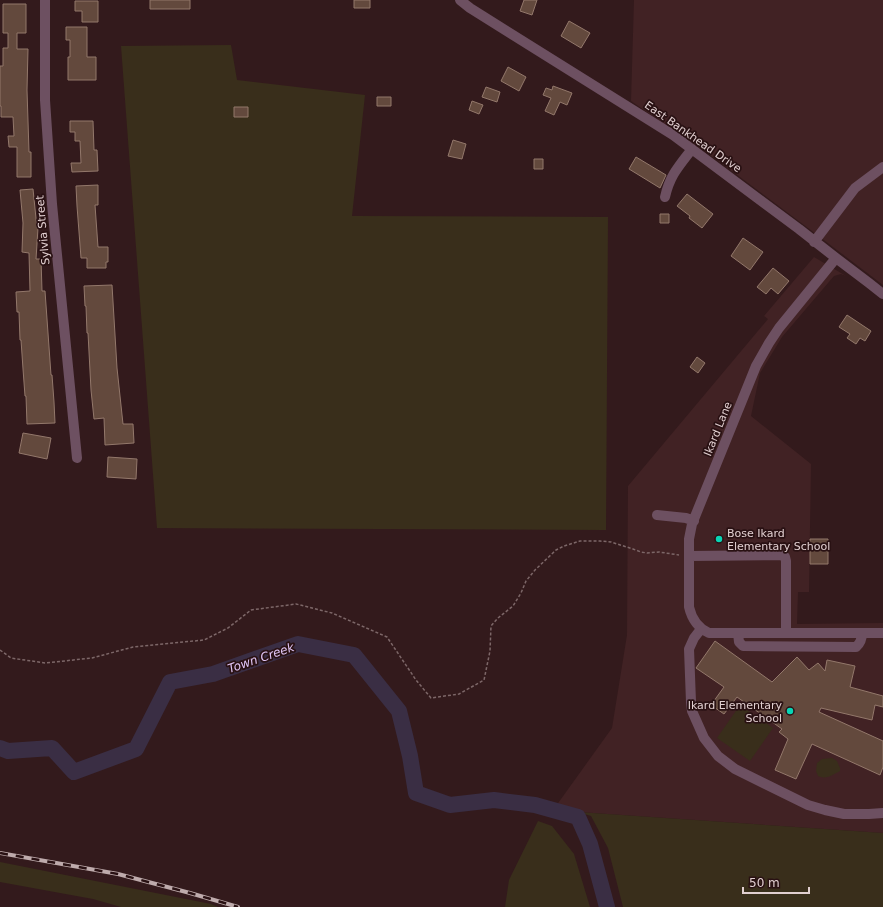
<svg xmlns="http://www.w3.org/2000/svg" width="883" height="907" font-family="'DejaVu Sans',sans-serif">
<rect width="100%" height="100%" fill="#331a1c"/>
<!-- built -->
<path fill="#412224" d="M634,0H883V285L808,228L720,162L631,101Z
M814,257L846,276L841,274L834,276L782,337L760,373L751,416L811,464L809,592H798L797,624L883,623V833L578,812L556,806L612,728L627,635L628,486L768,319L764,316Z"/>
<!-- green -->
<path fill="#392e1b" d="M231,45L237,80L365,95L352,216L608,217L606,530L157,528L121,46Z
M740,705L773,728L750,761L717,738Z
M832,758L837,761L840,768V771C832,775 827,780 818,776L816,771L817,763L822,759Z
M578,812L883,833V907H623L608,848L591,816Z
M538,821L552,826L574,854L590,907H505L509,880Z
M0,862L211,904L218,907H121L93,899L0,882Z"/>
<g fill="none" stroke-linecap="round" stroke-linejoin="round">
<!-- river -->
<path stroke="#3a2e44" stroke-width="16" d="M0,748L8,751L52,748L74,772L136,749L170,682L213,674L298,644L354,655L399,711L410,756L416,793L450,805L494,800L535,805L578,817L590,844L607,907"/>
</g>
<!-- building -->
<path fill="#63493d" stroke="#93786b" d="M150,0H190V9H150Z
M354,0H370V8H354Z
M524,0H537L532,15L520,11Z
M75,1H98V22H82V11H75Z
M3,4H26V33H17V49H28L27,90L29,152H31V177H17V147H9L8,136H14L13,117H1V106H0V66H3V48H8V33H3Z
M569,21L590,33L581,48L561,36Z
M66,27H87V57H96V80H68V57H70V40H66Z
M508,67L526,77L519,91L501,81Z
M553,86L572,93L567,105L560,102L554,115L545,111L551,98L543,95L546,88L552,90Z
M486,87L500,92L497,102L482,97Z
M377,97H391V106H377Z
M472,101L483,105L479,114L469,110Z
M234,107H248V117H234Z
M70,121H93L94,150H97L98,171L72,172L71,163H81L80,141H75V132H70Z
M453,140L466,144L462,159L448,156Z
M636,157L666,175L660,188L629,169Z
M534,159H543V169H534Z
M98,185V205H95L98,247H108V262H106V268H87V258H81L77,206L76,186Z
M33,189L37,228H38L36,259H41L42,291H45L51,375H52L54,402L55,423L27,424L26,396H25L23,369L21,340H20L19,312H17L16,292L30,291L29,253L22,252L23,223L20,190Z
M687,194L713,214L702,228L689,218L690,216L677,206Z
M660,214H669V223H660Z
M743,238L763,252L750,270L731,256Z
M773,268L789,281L778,294L771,288L766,294L757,287Z
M112,285L117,368L123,424H133L134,443L105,445L104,418L94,419L91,390L88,333H87L86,306H85L84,286Z
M847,315L871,331L865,341L860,338L856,344L847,338L850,334L839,327Z
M697,357L705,363L698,373L690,367Z
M23,433L51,438L47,459L19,453Z
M108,457L137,459L136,479L107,477Z
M810,539H828V564H810Z
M715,641L772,682L797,657L809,670L818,663L825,671L827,660L855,666L850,687L883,696V707L875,705L872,720L821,708L819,712L883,741V767L880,775L812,744L796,779L775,770L788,739L779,732L782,729L737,697L724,714L711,705L724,687L696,668Z"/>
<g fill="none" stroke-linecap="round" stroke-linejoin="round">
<!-- path -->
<path stroke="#7d6768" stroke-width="1.5" stroke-dasharray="3 2" stroke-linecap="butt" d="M0,650L11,658L45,663L92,658L133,647L204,640L228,628L251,610L296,604L332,613L387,637L416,680L431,698L459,694L484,680L490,651L491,626L498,618L513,606L521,593L526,581L535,570L556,550L564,546L580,541H600L611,542L633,549L641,552L647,553L659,552L679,555"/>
<!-- minor -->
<path stroke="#6d5061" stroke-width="10" d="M45,0V100L52,204L77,458
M460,0L470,8L673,135L799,229L836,258L869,283L883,294
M665,197C670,175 679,166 692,149
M814,242L855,188L883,167
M836,258L779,328L769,343L756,366L692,524L689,539V607C692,620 698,628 709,633H883
M657,515L686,518L694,521
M689,556L782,555L785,557L786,561V633
M701,629L694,638L689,649L691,702L692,711L704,738L718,756L735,769L808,805L825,810L844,814H869L883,813
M738,633L739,642L743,646L856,647C861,643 862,639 862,633"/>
<defs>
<path id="rail" d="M0,853L118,874L190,893L238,907"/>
</defs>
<!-- rail casing -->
<use href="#rail" stroke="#beabac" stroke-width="4"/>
<!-- rail -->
<use href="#rail" stroke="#291113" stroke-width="2.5" stroke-dasharray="8" stroke-linecap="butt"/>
</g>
<!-- markers -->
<g fill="#08d5b5" stroke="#291113" stroke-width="1.5">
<circle cx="719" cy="539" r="4"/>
<circle cx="790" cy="711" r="4"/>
</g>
<g text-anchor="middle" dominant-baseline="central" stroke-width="3.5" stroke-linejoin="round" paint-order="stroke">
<!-- street labels -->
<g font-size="11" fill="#e1cfd0" stroke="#291113">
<text transform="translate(693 137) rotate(35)">East Bankhead Drive</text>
<text transform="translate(43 230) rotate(-95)">Sylvia Street</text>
<text transform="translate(718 429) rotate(-68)">Ikard Lane</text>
</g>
<!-- poi labels -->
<g font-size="11" fill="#e1cfd0" stroke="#291113" text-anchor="start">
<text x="727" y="533">Bose Ikard<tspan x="727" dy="13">Elementary School</tspan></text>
<text x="782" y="705" text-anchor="end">Ikard Elementary<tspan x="782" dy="13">School</tspan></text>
</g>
<!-- water labels -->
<g font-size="12" font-style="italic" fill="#e1c6f6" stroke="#291113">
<text transform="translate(261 658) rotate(-19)">Town Creek</text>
</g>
</g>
<!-- scale -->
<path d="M743 887v6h66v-6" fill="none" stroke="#e1cfd0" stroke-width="2"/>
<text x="749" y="887" font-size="12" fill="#e1cfd0" stroke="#291113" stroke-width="3" paint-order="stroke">50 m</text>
</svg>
